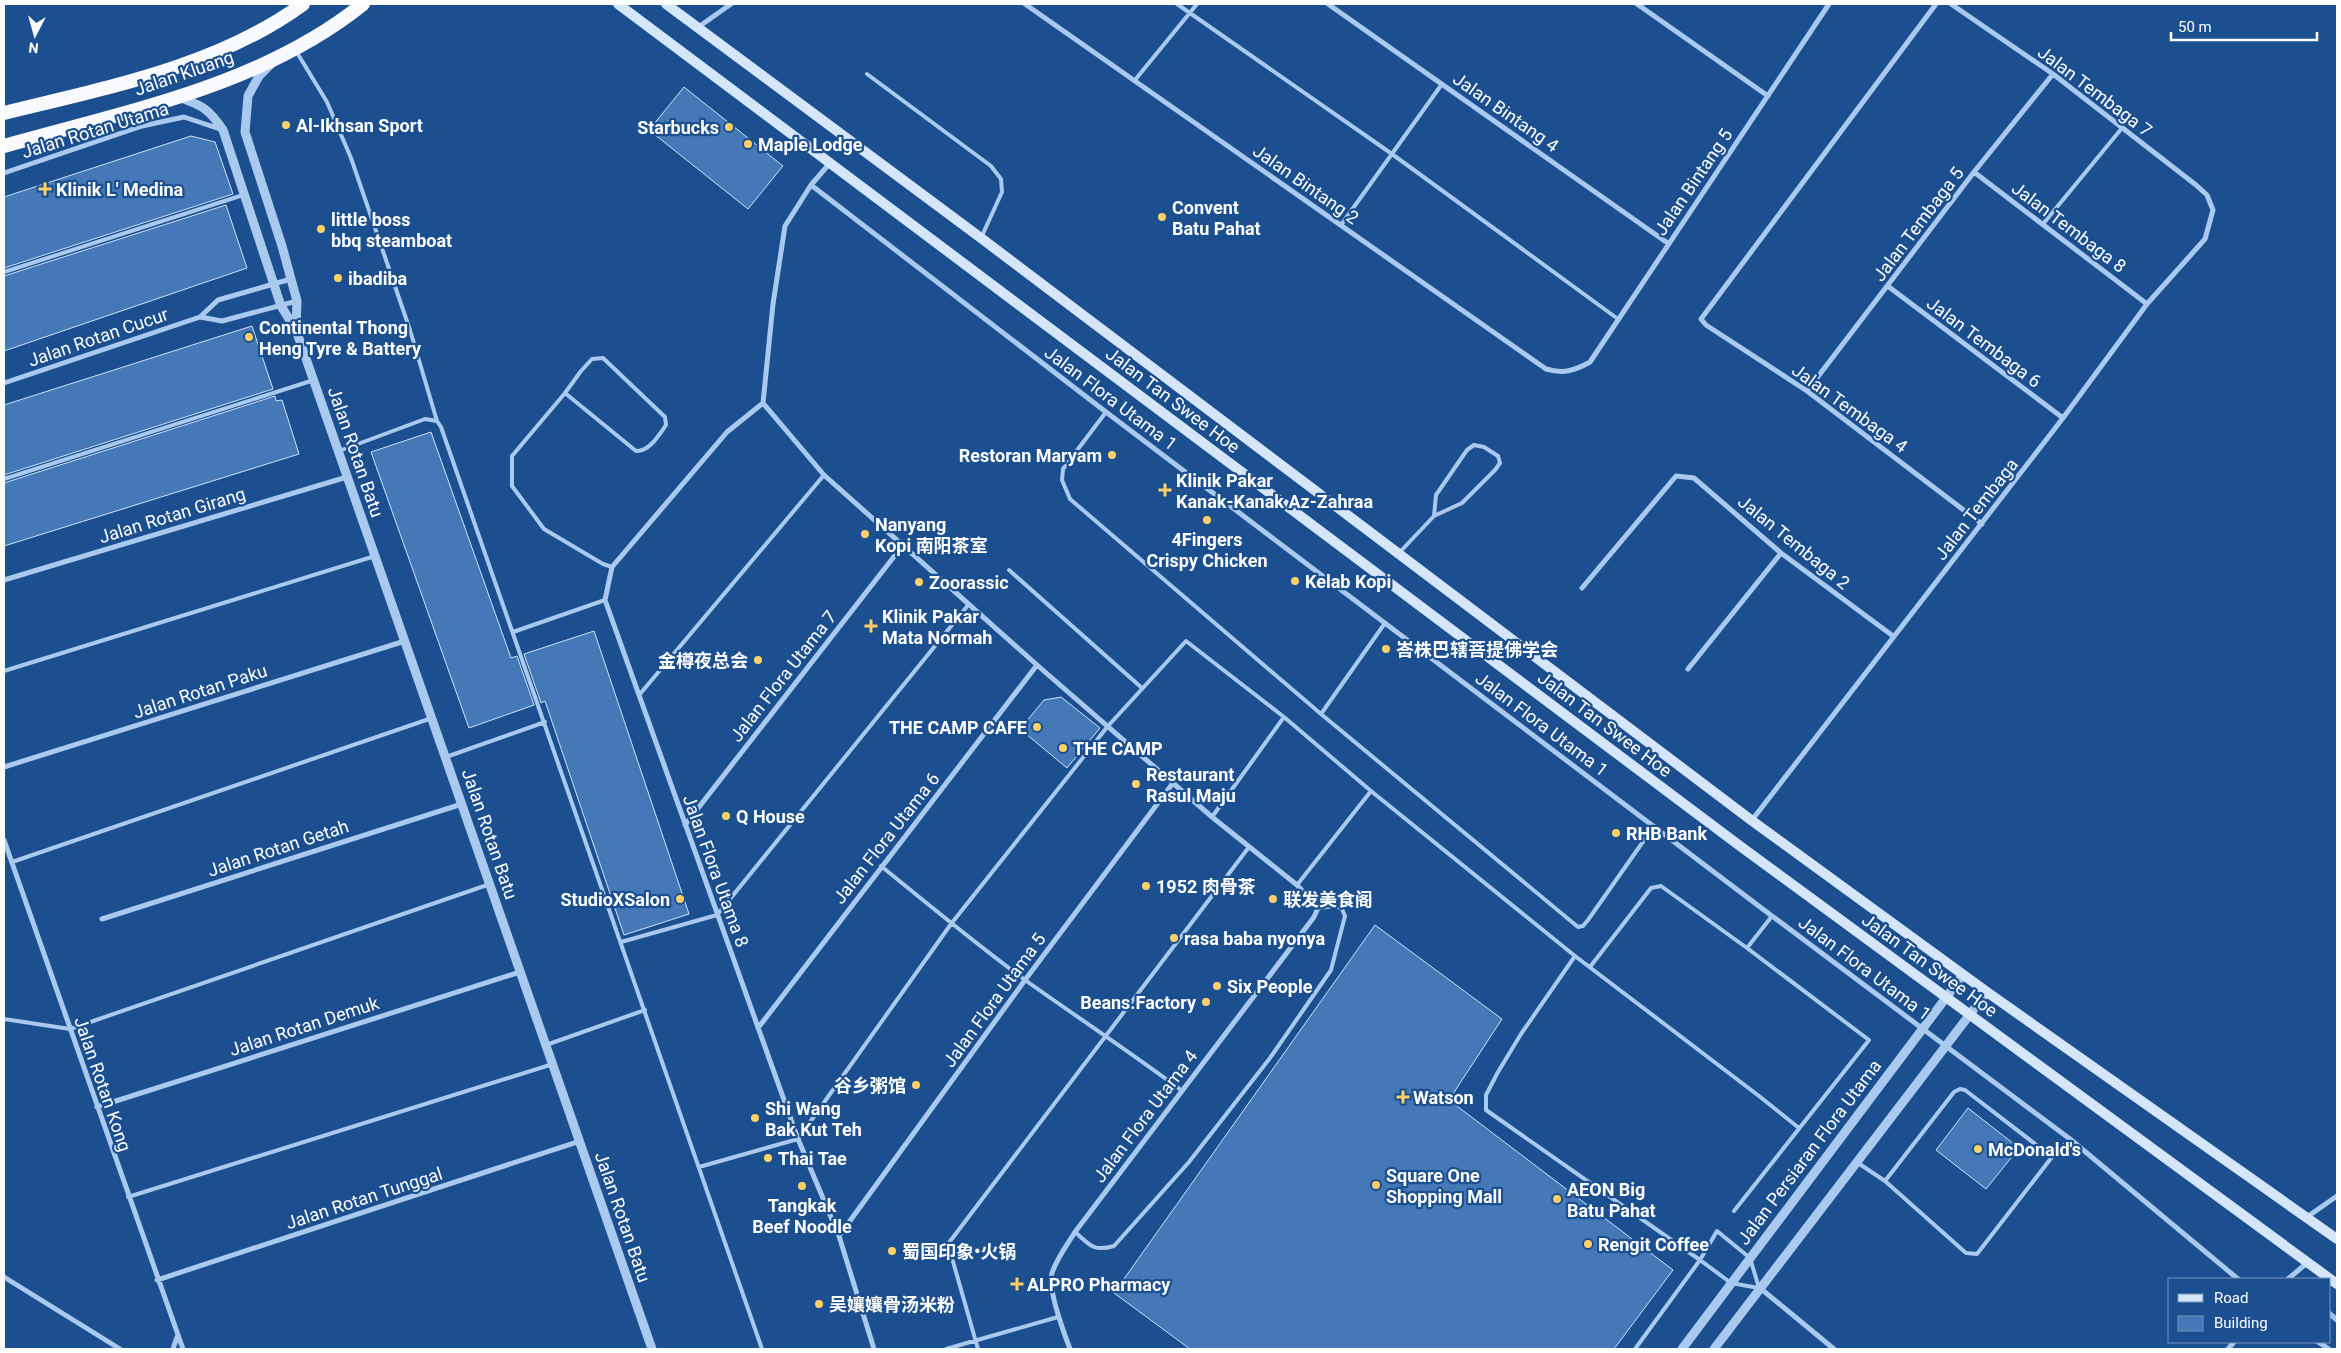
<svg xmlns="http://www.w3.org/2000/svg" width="2341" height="1353" font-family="Roboto,'Noto Sans SC',sans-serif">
<rect width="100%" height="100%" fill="#1b4f8f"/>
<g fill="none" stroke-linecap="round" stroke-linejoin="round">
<!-- stream -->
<path stroke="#9cc4f0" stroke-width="5.5" d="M2330,1314L2337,1320"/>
</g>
<!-- building -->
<path fill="#4478b7" stroke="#cfe3fa" d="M684,87L783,166L748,209L649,130Z
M191,136L215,142L233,194L4,268V197Z
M226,205L247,268L4,351V276Z
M252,326L273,389L4,475V405Z
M275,396L276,401L282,400L299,454L4,546V483Z
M431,432L511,658L517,656L534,705L469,728L371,452Z
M594,631L689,914L624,935L545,701L541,703L524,654Z
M1061,697L1100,728L1067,768L1020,729L1044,700Z
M1375,925L1502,1019L1449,1100L1673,1270L1614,1349H1190L1114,1293Z
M1968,1108L2019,1148L1986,1189L1936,1150Z"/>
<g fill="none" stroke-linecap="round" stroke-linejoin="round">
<!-- service -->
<path stroke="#a9c9ee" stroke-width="4" d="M1177,4L1392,154L1618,319
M296,51L327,102L351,158L410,330L437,421
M867,74L991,166L1001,179L1002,192L981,238
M1135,80L1197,4
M2043,224L2122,128
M1341,225L1442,84
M4,272L243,195
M565,393L636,451C649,452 659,435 666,425L665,417L603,358L592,359L581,371L565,393L512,456V486L544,529L603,564L612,567
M1106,412L1063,469L1062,480L1070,499L1321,714L1578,927L1583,926L1588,920L1654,826
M339,451L425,419L437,421L441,427L762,1349
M4,479L314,380
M1399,553L1434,516L1462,503L1495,470L1500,463L1498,456L1484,447L1474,445L1467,450L1436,495L1434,516
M1009,570L1142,688
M513,632L605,600
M4,671L375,556
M640,694L824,475
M1321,714L1385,623
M446,757L545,722
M1212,817L1284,717
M12,862L432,718
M881,866C929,905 976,944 1025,980C1077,1017 1130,1052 1181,1090
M1297,885L1371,791
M621,942L717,915L969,604
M1575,956L1521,1034L1498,1072L1486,1095V1110L1700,1260L1731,1283L1759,1288L1750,1258L1717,1231L1700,1260L1635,1349
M1590,967L1651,888L1661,886L1747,948
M4,1019L70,1029L490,884
M546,1045L645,1010
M1858,1163L1885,1181L1966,1253L1977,1254L2052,1157L2070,1139
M699,1167L798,1139L951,924L1108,726L1186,641L1284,717L1371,791L1575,956L1759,1096L1799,1128
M1885,1181L1954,1092L1960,1089L1965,1090L2052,1157
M128,1197L553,1064
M1734,1211L1869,1040L1747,948L1772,916
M1075,1232C1090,1245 1093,1252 1114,1246L1189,1162L1270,1058L1331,970L1345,916L1342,909L1336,906L1318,908
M946,1349L1058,1317
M978,1349L948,1244L1249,847"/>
<!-- minor -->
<path stroke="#a9c9ee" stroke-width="5" d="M1025,4L1546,369C1563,374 1574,371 1590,362L1829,4
M1328,4L1669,244
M1637,4L1768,96
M1936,4L1701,319L1706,325L1807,391L1982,524
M697,28L731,4
M1974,172L2147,304
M4,173L142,126L184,117L220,129
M811,185L1106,412L1772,916L2070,1139L2238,1279
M1889,287L2063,418
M200,317L222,321L297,301
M4,383L200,317L218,300L291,279
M1807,391L1974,172L2053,74
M763,403L773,304L785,226L811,185L830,163
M4,580L347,477
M1582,588L1676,476L1694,478L1781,553L1893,636
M1688,669L1781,553
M4,767L405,641
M1752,820L2063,418L2147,304L2205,239L2213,210L2207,195L2196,185L2053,74L1951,4
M685,825L903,545
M4,840L183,1349
M102,919L462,804
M758,1028L1037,665
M97,1107L520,972
M2307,1217L2337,1196
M839,1236L1025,980L1173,783
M4,1277L120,1349
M2288,1279L2307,1263
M157,1280L580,1141
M1760,1288L1834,1349
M2318,1342L2329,1349
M173,1349L177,1337
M874,1349L839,1236L798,1139L605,600L612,567L727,432L763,403L824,475L1037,665L1212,817L1297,885L1318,908L1314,917L1075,1232C1067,1245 1057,1258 1052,1273C1047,1289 1064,1333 1070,1349
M2228,1349L2234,1342"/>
<!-- tertiary -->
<path stroke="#a9c9ee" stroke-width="9" d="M272,63L259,76L248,96L245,132L282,246L297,301L296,329
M178,97C202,105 209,109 223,130L281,306L296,330L652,1349
M1682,1349L1963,975
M1714,1349L1987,992"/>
<!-- secondary -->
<path stroke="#d6e6fa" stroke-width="10" d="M618,4L1740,846L2337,1284
M666,4L981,238L1751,820L1987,992L2337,1239"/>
<!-- trunk -->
<path stroke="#f8faff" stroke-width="14" d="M4,113C105,88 217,67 303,4
M4,146C127,111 261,86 363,4"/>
</g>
<!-- markers -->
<g fill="#ffd166" stroke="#1b4f8f" stroke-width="2">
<circle cx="286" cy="125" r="5"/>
<circle cx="729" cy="127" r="5"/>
<circle cx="748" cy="144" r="5"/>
<path d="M42.5 181.5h5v5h5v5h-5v5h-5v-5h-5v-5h5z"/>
<circle cx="1162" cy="217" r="5"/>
<circle cx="321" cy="229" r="5"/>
<circle cx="338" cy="278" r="5"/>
<circle cx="249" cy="337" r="5"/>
<circle cx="1112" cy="455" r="5"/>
<path d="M1162.5 482.5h5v5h5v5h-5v5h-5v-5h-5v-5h5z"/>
<circle cx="1207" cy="520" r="5"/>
<circle cx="865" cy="534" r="5"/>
<circle cx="1295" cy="581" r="5"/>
<circle cx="919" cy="582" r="5"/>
<path d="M868.5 618.5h5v5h5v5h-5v5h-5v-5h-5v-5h5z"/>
<circle cx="1386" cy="649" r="5"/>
<circle cx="758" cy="660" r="5"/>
<circle cx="1037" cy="727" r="5"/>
<circle cx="1063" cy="748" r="5"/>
<circle cx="1136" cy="784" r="5"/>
<circle cx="726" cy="816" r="5"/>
<circle cx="1616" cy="833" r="5"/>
<circle cx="1146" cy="886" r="5"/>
<circle cx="680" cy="899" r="5"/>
<circle cx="1273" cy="899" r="5"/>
<circle cx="1174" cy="938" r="5"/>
<circle cx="1217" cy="986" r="5"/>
<circle cx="1206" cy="1002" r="5"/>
<circle cx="916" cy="1085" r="5"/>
<path d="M1400.5 1089.5h5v5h5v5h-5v5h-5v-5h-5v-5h5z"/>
<circle cx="755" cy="1118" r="5"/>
<circle cx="1978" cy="1149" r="5"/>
<circle cx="768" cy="1158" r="5"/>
<circle cx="1376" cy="1185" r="5"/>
<circle cx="802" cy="1186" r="5"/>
<circle cx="1557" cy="1199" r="5"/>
<circle cx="1588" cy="1244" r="5"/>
<circle cx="892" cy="1251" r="5"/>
<path d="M1014.5 1276.5h5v5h5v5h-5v5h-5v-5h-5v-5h5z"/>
<circle cx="819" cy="1304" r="5"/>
</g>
<g text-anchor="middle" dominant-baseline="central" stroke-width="4.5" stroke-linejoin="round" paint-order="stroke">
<!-- street labels -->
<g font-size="18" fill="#fff" stroke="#1b4f8f">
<text transform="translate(184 73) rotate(-19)">Jalan Kluang</text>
<text transform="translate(2095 91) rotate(37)">Jalan Tembaga 7</text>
<text transform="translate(1506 112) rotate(35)">Jalan Bintang 4</text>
<text transform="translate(95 130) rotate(-17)">Jalan Rotan Utama</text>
<text transform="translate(1693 182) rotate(-56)">Jalan Bintang 5</text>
<text transform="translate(1306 184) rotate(35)">Jalan Bintang 2</text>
<text transform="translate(1918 224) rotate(-53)">Jalan Tembaga 5</text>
<text transform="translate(2069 227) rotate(37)">Jalan Tembaga 8</text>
<text transform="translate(98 337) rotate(-19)">Jalan Rotan Cucur</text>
<text transform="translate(1984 342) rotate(37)">Jalan Tembaga 6</text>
<text transform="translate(1111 398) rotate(37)">Jalan Flora Utama 1</text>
<text transform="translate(1173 400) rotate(37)">Jalan Tan Swee Hoe</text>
<text transform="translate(1850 408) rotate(36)">Jalan Tembaga 4</text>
<text transform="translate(356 452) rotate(71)">Jalan Rotan Batu</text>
<text transform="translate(1976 509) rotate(-52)">Jalan Tembaga</text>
<text transform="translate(172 515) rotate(-17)">Jalan Rotan Girang</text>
<text transform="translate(1794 542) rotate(39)">Jalan Tembaga 2</text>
<text transform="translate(783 676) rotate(-52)">Jalan Flora Utama 7</text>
<text transform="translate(200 691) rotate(-18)">Jalan Rotan Paku</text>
<text transform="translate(1542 724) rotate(37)">Jalan Flora Utama 1</text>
<text transform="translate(1605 724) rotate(37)">Jalan Tan Swee Hoe</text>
<text transform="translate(490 834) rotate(71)">Jalan Rotan Batu</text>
<text transform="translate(886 838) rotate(-52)">Jalan Flora Utama 6</text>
<text transform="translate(278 848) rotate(-18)">Jalan Rotan Getah</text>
<text transform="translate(716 871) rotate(70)">Jalan Flora Utama 8</text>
<text transform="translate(1930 965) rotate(36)">Jalan Tan Swee Hoe</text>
<text transform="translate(1865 968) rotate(37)">Jalan Flora Utama 1</text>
<text transform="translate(994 1000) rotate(-54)">Jalan Flora Utama 5</text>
<text transform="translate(304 1026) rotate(-18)">Jalan Rotan Demuk</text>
<text transform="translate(103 1084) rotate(71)">Jalan Rotan Kong</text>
<text transform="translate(1145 1116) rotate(-53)">Jalan Flora Utama 4</text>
<text transform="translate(1809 1152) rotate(-53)">Jalan Persiaran Flora Utama</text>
<text transform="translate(364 1198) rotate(-18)">Jalan Rotan Tunggal</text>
<text transform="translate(623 1217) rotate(71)">Jalan Rotan Batu</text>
</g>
<!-- poi labels -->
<g font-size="18" font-weight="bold" fill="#fff" stroke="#1b4f8f" text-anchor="start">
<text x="296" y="125">Al-Ikhsan Sport</text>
<text x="719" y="127" text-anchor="end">Starbucks</text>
<text x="758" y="144">Maple Lodge</text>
<text x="56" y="189">Klinik L' Medina</text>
<text x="1172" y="207">Convent<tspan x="1172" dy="21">Batu Pahat</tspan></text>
<text x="331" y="219">little boss<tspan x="331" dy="21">bbq steamboat</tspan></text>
<text x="348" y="278">ibadiba</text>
<text x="259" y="327">Continental Thong<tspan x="259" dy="21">Heng Tyre &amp; Battery</tspan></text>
<text x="1102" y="455" text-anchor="end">Restoran Maryam</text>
<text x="1176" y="480">Klinik Pakar<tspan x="1176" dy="21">Kanak-Kanak Az-Zahraa</tspan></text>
<text x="875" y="524">Nanyang<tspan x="875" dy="21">Kopi 南阳茶室</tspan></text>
<text x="1207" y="539" text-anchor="middle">4Fingers<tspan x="1207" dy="21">Crispy Chicken</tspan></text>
<text x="1305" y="581">Kelab Kopi</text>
<text x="929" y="582">Zoorassic</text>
<text x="882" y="616">Klinik Pakar<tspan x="882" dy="21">Mata Normah</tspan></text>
<text x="1396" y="649">峇株巴辖菩提佛学会</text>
<text x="748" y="660" text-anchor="end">金樽夜总会</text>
<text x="1027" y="727" text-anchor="end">THE CAMP CAFE</text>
<text x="1073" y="748">THE CAMP</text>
<text x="1146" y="774">Restaurant<tspan x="1146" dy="21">Rasul Maju</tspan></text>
<text x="736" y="816">Q House</text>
<text x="1626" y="833">RHB Bank</text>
<text x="1156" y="886">1952 肉骨茶</text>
<text x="670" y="899" text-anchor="end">StudioXSalon</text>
<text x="1283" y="899">联发美食阁</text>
<text x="1184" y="938">rasa baba nyonya</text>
<text x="1227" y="986">Six People</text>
<text x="1196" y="1002" text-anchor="end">Beans.Factory</text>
<text x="906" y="1085" text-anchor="end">谷乡粥馆</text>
<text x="1413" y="1097">Watson</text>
<text x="765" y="1108">Shi Wang<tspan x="765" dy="21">Bak Kut Teh</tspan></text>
<text x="1988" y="1149">McDonald's</text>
<text x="778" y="1158">Thai Tae</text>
<text x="1386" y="1175">Square One<tspan x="1386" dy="21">Shopping Mall</tspan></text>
<text x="1567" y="1189">AEON Big<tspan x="1567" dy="21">Batu Pahat</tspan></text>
<text x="802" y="1205" text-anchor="middle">Tangkak<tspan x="802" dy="21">Beef Noodle</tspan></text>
<text x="1598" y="1244">Rengit Coffee</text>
<text x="902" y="1251">蜀国印象•火锅</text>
<text x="1027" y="1284">ALPRO Pharmacy</text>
<text x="829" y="1304">吴孃孃骨汤米粉</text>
</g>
</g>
<!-- border -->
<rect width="2341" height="1353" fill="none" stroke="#ffffff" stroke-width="10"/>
<!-- legend -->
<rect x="2168" y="1278" width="162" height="65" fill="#1b4f8f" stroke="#7695bc"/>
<rect x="2178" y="1294" width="25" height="8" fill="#d6e6fa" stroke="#7695bc"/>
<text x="2214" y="1303" font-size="15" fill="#ffffff">Road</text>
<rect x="2178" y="1316" width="25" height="15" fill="#4478b7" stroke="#7695bc"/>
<text x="2214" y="1328" font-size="15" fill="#ffffff">Building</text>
<!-- north arrow -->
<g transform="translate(35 35) rotate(186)" stroke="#1b4f8f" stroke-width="4" paint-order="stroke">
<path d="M0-4L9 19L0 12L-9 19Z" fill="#ffffff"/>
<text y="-8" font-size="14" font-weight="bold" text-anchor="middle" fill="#ffffff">N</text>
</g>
<!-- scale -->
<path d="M2171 32v8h146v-8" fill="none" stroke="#ffffff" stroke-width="2.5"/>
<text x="2178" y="32" font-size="15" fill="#ffffff" stroke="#1b4f8f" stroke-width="4" paint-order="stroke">50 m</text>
</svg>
